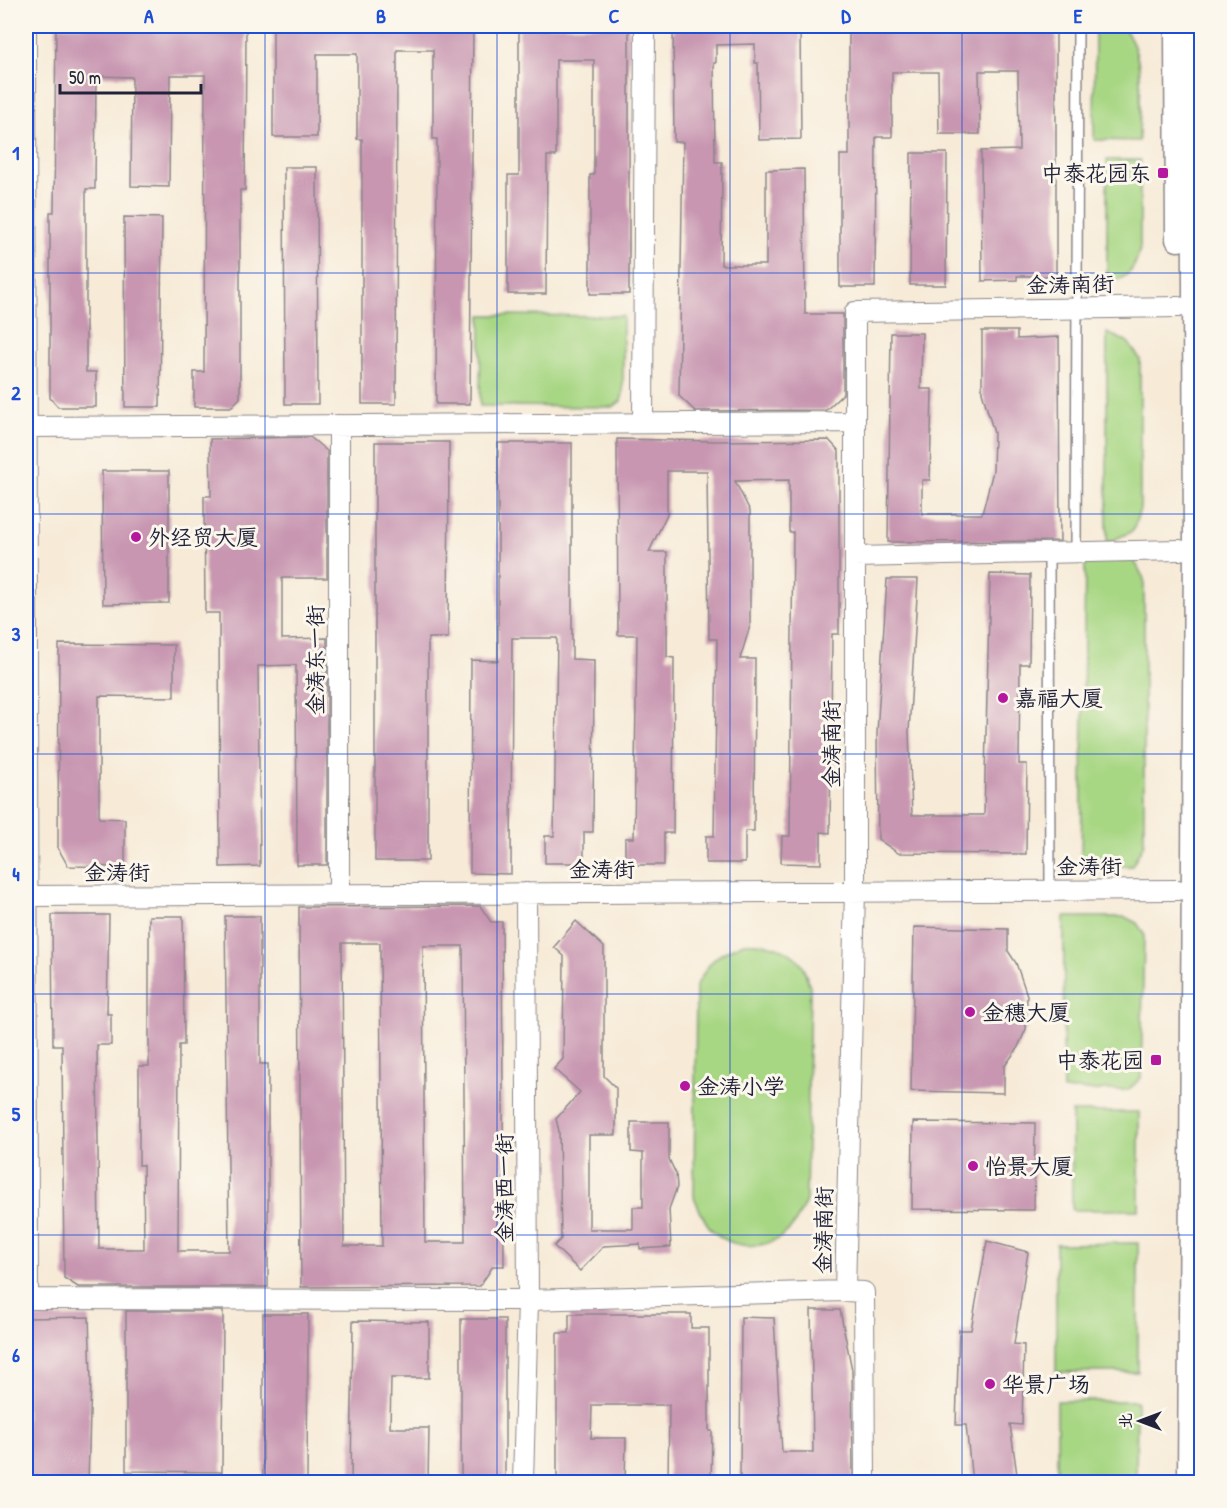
<svg xmlns="http://www.w3.org/2000/svg" width="1227" height="1508" font-family="'Patrick Hand','LXGW WenKai TC',sans-serif">
<rect width="100%" height="100%" fill="#fbf7ec"/>
<filter id="ink" filterUnits="userSpaceOnUse"><feTurbulence type="fractalNoise" baseFrequency=".0167" numOctaves="2"/><feDisplacementMap in="SourceGraphic" scale="12" xChannelSelector="R" yChannelSelector="G"/><feConvolveMatrix kernelMatrix="1 2 1 2 8 2 1 2 1" color-interpolation-filters="sRGB"/></filter>
<filter id="wash" filterUnits="userSpaceOnUse"><feTurbulence type="fractalNoise" baseFrequency=".008" numOctaves="4" result="noise"/><feDisplacementMap in="SourceGraphic" scale="24" xChannelSelector="R" yChannelSelector="G"/><feGaussianBlur stdDeviation="1.35" result="paint"/><feColorMatrix in="noise" values="0 0 0 0 0 0 0 0 0 0 0 0 0 0 0 0 0 1.4 0 .05"/><feComposite in="paint" operator="in"/></filter>
<g filter="url(#wash)">
<rect width="100%" height="100%" fill="#f7ebd8"/>
<!-- green -->
<path fill="#a8d784" stroke="#657c60" stroke-width="1.5" d="M1095,26H1122C1148,56 1139,103 1139,141L1094,140Z
M1107,160H1140V249C1135,269 1129,279 1107,283Z
M481,315L623,316V394L621,401L613,407L480,406Z
M1107,333L1128,342L1140,359V509L1133,531L1107,543Z
M1085,560H1134L1144,579V843L1132,866L1081,865Z
M1064,917H1125L1137,923L1144,934L1141,1078L1128,1090H1063Z
M744,943C763,942 789,946 801,964C805,970 807,979 810,986L806,1201C801,1212 796,1224 787,1232C766,1251 731,1250 711,1229C703,1220 699,1208 694,1197L696,986C711,959 715,955 744,943Z
M1072,1112H1139V1210H1072Z
M1138,1243V1372H1056V1244Z
M1057,1401H1137L1136,1482H1057Z"/>
<g id="blocks">
<!-- building -->
<path fill="#c896b1" fill-rule="evenodd" d="M56,26H246L245,190H240V398L231,407H194V372H204L205,75H170L169,187L131,186L132,77L96,76L95,189H86V372H96V407H58L50,398V212H54Z
M273,26H473L470,404H436L437,139H433V50H397L396,404H362V139H357V54H317V137H273Z
M519,26H629V294H590V175H594V60H556V156H547L546,294H508V175H519Z
M673,26H800L801,139L759,140L758,63H755V44L716,45V63H714L715,162H722L721,265H766V170L804,169L805,314H843V394L826,410L695,411L679,396L683,142H674Z
M849,26H1056V276H1017V280L982,281L981,151L1019,150L1018,71H979L980,134H939L938,72H892V137H876L875,287H840V155H849Z
M911,153H947L946,285H910Z
M284,167H317L318,404H285Z
M124,217L162,218L160,407H125Z
M982,331H1017V339L1059,337L1060,541L888,542L891,333H922L921,389H932L930,480H922V514H982L993,471L994,433L982,392Z
M310,437L327,451V578H282V639L327,638V865H297L296,665L258,666L260,866L220,867L219,613H205L204,496H211L210,439Z
M617,439L716,441L829,440L839,451V634H832L830,833L821,832V864L781,863L782,836H790L793,532H789V480L735,481L750,511V626L740,659H755L754,831H745V863H706V836H714L717,639H709L707,471H667V514L649,552H667V657L674,658L673,833H664V865H625V838H634L637,635H618Z
M375,442H449L448,638H428V861H375Z
M498,443H572V659L594,660L593,832H584V863H545V836H554L557,638H512L511,874L470,873L471,660L498,661Z
M102,471H169V603L103,604Z
M990,574L1030,575L1029,664H1020L1019,764H1027L1026,854L898,853L878,839L877,733L887,579H918L909,732L912,815H984Z
M59,644L174,645V697L99,696V818L125,819V867L68,866L58,848Z
M480,906L491,922H502L504,1266H493L480,1286L301,1287L299,907ZM342,943H380L382,1246H344ZM423,946H463L465,1242H425Z
M52,915H109L107,1014H111V1045H97L99,1249H144L143,1165H139V1066H149V916H183L184,1045H179L178,1251H229L225,916H260V1064H268V1287H78L64,1278L62,1045H53Z
M576,921L604,947V1076L616,1088V1135H589V1229H633V1207H643V1153L631,1152V1122H669V1159L676,1174L677,1187L669,1209L671,1247L640,1249V1244L604,1246L580,1271L554,1246L561,1239L559,1131L556,1119L580,1092L554,1069L563,1059L564,956L554,947Z
M914,927L1008,929V951L1016,963L1027,995L1026,1029L1017,1049L1004,1067V1093L911,1091Z
M913,1122L1035,1123L1034,1210L912,1209Z
M987,1241L1028,1252L1014,1344L1024,1345L1022,1425L1010,1424L1018,1482H972L966,1425H956L959,1330H971Z
M811,1310H840L852,1370L853,1482H740L741,1317L774,1318L782,1452H813Z
M126,1311H223L222,1472L126,1471Z
M263,1314H308L307,1482H263Z
M569,1314H691V1328H709V1431H712L711,1482H668L669,1405H592L591,1438H626L625,1482H557V1333H569Z
M89,1317L91,1379L88,1482H26V1318Z
M461,1319H505V1482H461Z
M353,1321L429,1322V1378H391L390,1428H429L428,1482H351Z"/>
</g>
</g>
<g filter="url(#ink)">
<use href="#blocks" fill-opacity="0" stroke="#8c868a" stroke-width="1.5"/>
<g fill="none" stroke-linecap="round" stroke-linejoin="round">
<defs>
<path id="service" d="M1049,553L1050,890
M1076,553L1078,26"/>
<path id="minor" d="M26,26L28,1298
M643,423L645,26
M339,425V894
M27,427L855,422
M855,557L1180,550
M27,896L1178,890
M26,1299L528,1300L845,1291
M523,1482L528,1300L526,893
M865,1482L864,1292L845,1291L855,891V312L1179,307"/>
<path id="tertiary" d="M1177,26L1178,239
M1190,1482L1196,549L1194,26"/>
</defs>
<!-- service casing -->
<use href="#service" stroke="#8c868a" stroke-width="12"/>
<!-- minor casing -->
<use href="#minor" stroke="#8c868a" stroke-width="22"/>
<!-- tertiary casing -->
<use href="#tertiary" stroke="#8c868a" stroke-width="27"/>
<!-- service -->
<use href="#service" stroke="#fff" stroke-width="9"/>
<!-- minor -->
<use href="#minor" stroke="#fff" stroke-width="20"/>
<!-- tertiary -->
<use href="#tertiary" stroke="#fff" stroke-width="24"/>
</g>
</g>
<!-- grid -->
<path fill="none" stroke="#1d4ed8" stroke-width="1.5" stroke-opacity="0.55" d="M265,26V1482M497,26V1482M730,26V1482M962,26V1482M26,273H1202M26,514H1202M26,754H1202M26,994H1202M26,1235H1202"/>
<!-- markers -->
<g fill="#b5179e" stroke="#fbf7ec" stroke-width="2">
<rect x="1157" y="167" width="12" height="12" rx="3"/>
<circle cx="136" cy="537" r="6"/>
<circle cx="1003" cy="698" r="6"/>
<circle cx="970" cy="1012" r="6"/>
<rect x="1150" y="1054" width="12" height="12" rx="3"/>
<circle cx="685" cy="1086" r="6"/>
<circle cx="973" cy="1166" r="6"/>
<circle cx="990" cy="1384" r="6"/>
</g>
<g text-anchor="middle" dominant-baseline="central" stroke-width="6" stroke-linejoin="round" paint-order="stroke">
<!-- poi labels -->
<g font-size="22" fill="#22223b" stroke="#fbf7ec" text-anchor="start">
<text x="1151" y="173" text-anchor="end">中泰花园东</text>
<text x="148" y="537">外经贸大厦</text>
<text x="1015" y="698">嘉福大厦</text>
<text x="982" y="1012">金穗大厦</text>
<text x="1144" y="1060" text-anchor="end">中泰花园</text>
<text x="697" y="1086">金涛小学</text>
<text x="985" y="1166">怡景大厦</text>
<text x="1002" y="1384">华景广场</text>
</g>
<!-- street labels -->
<g font-size="22" fill="#22223b" stroke="#fbf7ec">
<text transform="translate(1070 284) rotate(-1)">金涛南街</text>
<text transform="translate(315 660) rotate(-90)">金涛东一街</text>
<text transform="translate(831 744) rotate(-90)">金涛南街</text>
<text x="1089" y="866">金涛街</text>
<text x="602" y="869">金涛街</text>
<text x="117" y="872">金涛街</text>
<text transform="translate(504 1188) rotate(-90)">金涛西一街</text>
<text transform="translate(823 1230) rotate(-89)">金涛南街</text>
</g>
</g>
<!-- margin -->
<rect width="1227" height="1508" fill="none" stroke="#fbf7ec" stroke-width="66"/>
<!-- north arrow -->
<g transform="translate(1140 1421) rotate(270)" stroke="#fbf7ec" stroke-width="4.5" paint-order="stroke">
<path d="M0-4.5L10 22L0 15L-10 22Z" fill="#22223b"/>
<text y="-9" font-size="16" font-weight="bold" text-anchor="middle" fill="#22223b">北</text>
</g>
<!-- scale -->
<path d="M60 84v9h141v-9" fill="none" stroke="#22223b" stroke-width="3"/>
<text x="69" y="84" font-size="18" fill="#22223b" stroke="#fbf7ec" stroke-width="4.5" paint-order="stroke">50 m</text>
<rect x="33" y="33" width="1161" height="1442" fill="none" stroke="#1d4ed8" stroke-width="2"/>
<g font-size="20" text-anchor="middle" font-weight="bold" fill="#1d4ed8">
<text x="149" y="23">A</text>
<text x="381" y="23">B</text>
<text x="614" y="23">C</text>
<text x="846" y="23">D</text>
<text x="1078" y="23">E</text>
<text x="16" y="160">1</text>
<text x="16" y="400">2</text>
<text x="16" y="641">3</text>
<text x="16" y="881">4</text>
<text x="16" y="1121">5</text>
<text x="16" y="1362">6</text>
</g>
</svg>
